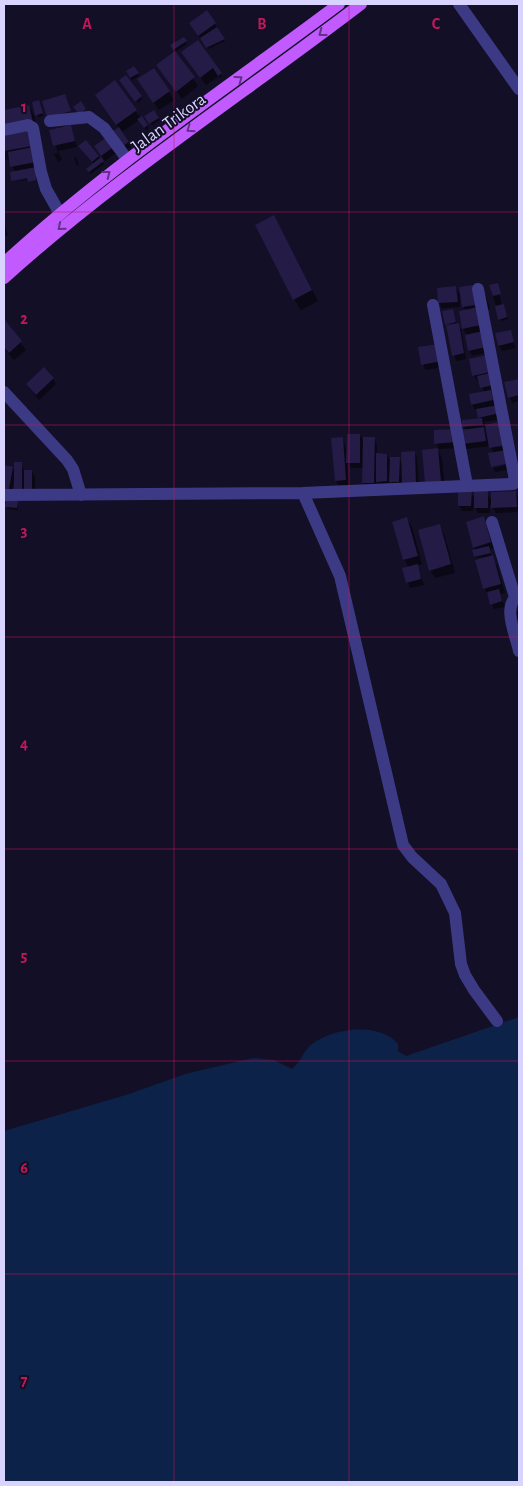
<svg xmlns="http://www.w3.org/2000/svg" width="523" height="1486" font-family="'Alegreya Sans',sans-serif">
<rect width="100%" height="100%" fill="#130f26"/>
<!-- water -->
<path fill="#0c2248" d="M519,1017V1482H4V1131L129,1094L185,1074L253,1058L274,1060L292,1069C300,1063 302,1054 308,1048C327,1028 380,1021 398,1044V1051L406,1056Z"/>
<!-- shadow -->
<path fill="#0007" d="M215,24L225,41L208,49L193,28Z
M184,38L187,44L176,51L172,46Z
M198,41L222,76L220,78L219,76L206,85L188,60Z
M174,53L198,86L182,99L158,66Z
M134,67L139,76L132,80L127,71Z
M154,69L174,100L159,110L144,88Z
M126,77L142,99L138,103L122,83Z
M96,96L135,111L149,128L146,130L139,120L122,132L131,147L127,150L115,131L119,128Z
M40,104L43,116L38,117L37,115Z
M29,106L34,115L37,130V179L14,182L33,178L15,172L10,159L4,160V112Z
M154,111L160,120L152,125L146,116Z
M70,126L77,147L58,151L62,160L58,162L54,154L58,153L51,131Z
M109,138L117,152L105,161L96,146Z
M83,152L98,156L104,164L91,174L88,169L94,164Z
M74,157H76L79,165L77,166Z
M4,221L8,235L4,236Z
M280,228L318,301L301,310L294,299Z
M472,286L488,352L472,356L469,350L467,335L463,328L465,311L460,288Z
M491,286L498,287L502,306L508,319L501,321L499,319Z
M456,288L460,295V307L442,308L439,303Z
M485,293L490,308L487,310Z
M452,310L457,324L461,329L466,359L456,361L444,312Z
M4,321L26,350L14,360L4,348Z
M510,331L516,348L502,351L499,346Z
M420,348L444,367L425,370Z
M486,356L495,391L490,392L502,419L484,422L485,426L502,423L509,450L494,453L490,446L466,449L463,444L466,431L464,427L480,419L478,409L475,410L472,404L484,392L480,380L477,381L474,375Z
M53,379L56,384L39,400L27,385Z
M519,380V401L512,403L506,383Z
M454,430L458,448L439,449L436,443Z
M360,435L364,442L374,439L377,444V455H387L391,463L399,459L403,465L414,452L417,457L419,488L407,489L402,481V487H394L390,480V487H381L377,480V488H366L363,483V468H351L347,461L349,485L339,486L336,481L342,438L348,453Z
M438,450L442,458L445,489L431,491Z
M21,463L24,471H32L35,477V495L24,496L14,480L10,499L4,497V467L13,468L16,473Z
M511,464L512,469L495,472L493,468Z
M471,492L475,500L487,493L492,501L515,492L519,498V495V512L496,513L490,504V513H478L474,505L473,511H462L459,506Z
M17,502L18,510L8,509L6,507Z
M484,518L494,548L490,549L491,557L497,565L505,593L500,594L505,607L494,609L485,589L477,561L484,559L483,557L476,558L475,556L474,547Z
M407,519L412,527L422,564L417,566L424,585L410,588L403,569L409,568L404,559Z
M439,525L444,534L455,573L435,578L430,570Z
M519,611V624L516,612Z"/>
<!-- building -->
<path fill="#241b47" d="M207,10L216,23L198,36L189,23Z
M217,27L225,39L206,48L200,38Z
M184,37L187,41L173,50L170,45Z
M198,40L222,73L218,76L213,68L200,78L181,52Z
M175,51L195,77L176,92L156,65Z
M134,66L139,73L130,78L126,71Z
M154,68L170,91L153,103L137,79Z
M126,75L142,96L135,102L119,80Z
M115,80L137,110L116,125L95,95Z
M65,94L71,111L47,118L42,101Z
M39,100L43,113L35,116L32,102Z
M81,101L86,109L79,114L73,107Z
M29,105L33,122L4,128V110Z
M154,110L159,118L149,124L144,116Z
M142,116L148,125L144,128L137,119Z
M71,125L75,141L53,146L49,130Z
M119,127L129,142L123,146L113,131Z
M29,129L32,146L4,151V133Z
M109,136L115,146L101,156L94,146Z
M86,140L99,156L92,162L78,146Z
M33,147L36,162L10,167L8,152Z
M101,157L104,161L89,172L86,169Z
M36,167V180L28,182L27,178L11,181L10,172Z
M274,215L312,290L293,300L255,225Z
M498,283L501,294L493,296L489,285Z
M473,285L476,305L462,307L459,287Z
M456,286L458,302L438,303L437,288Z
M504,304L507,317L498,320L495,306Z
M478,307L481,325L462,329L459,311Z
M453,309L456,322L445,325L442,311Z
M4,319L22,341L9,353L4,347Z
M459,323L464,353L452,356L446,325Z
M511,330L514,342L498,346L495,333Z
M483,331L486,347L468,351L465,335Z
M439,344L442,361L421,365L418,347Z
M487,355L490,372L472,376L469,359Z
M44,367L54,378L36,395L26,384Z
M490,373L493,385L480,388L477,376Z
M519,379V395L508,398L504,382Z
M491,390L493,400L471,405L469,394Z
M498,405L500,413L478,418L476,409Z
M482,418L483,425L462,427V420Z
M503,421L507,445L489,448L485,425Z
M484,427L486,441L462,444L460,430Z
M455,429L456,442L434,444V430Z
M347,434H360V463H346Z
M343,437L346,480L335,481L331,438Z
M363,437H375L374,483H362Z
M438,448L441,481L425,483L422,450Z
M507,450L510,463L491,467L488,453Z
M415,451L416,483L402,484L401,452Z
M376,453L387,454V481L376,482Z
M390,457H400L399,482H389Z
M14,462H22V491H14Z
M4,465L13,467L8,494L4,493Z
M24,470H32V490H24Z
M458,490L472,491L471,506H458Z
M474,491H488V508H474Z
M516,491L517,507L491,508V492Z
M6,500L18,501L17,508L5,507Z
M484,516L491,542L473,548L466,522Z
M407,517L418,556L403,560L392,522Z
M440,524L451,564L429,571L418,530Z
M489,546L491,553L474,557L472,550Z
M493,555L501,584L483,589L475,560Z
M418,564L421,579L406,583L402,568Z
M499,589L502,601L490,605L487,592Z"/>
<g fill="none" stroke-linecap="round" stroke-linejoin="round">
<!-- minor -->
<path stroke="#3d3a85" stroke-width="12" d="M459,4L519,89
M50,121L89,117L104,128L127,159
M4,130L28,125L33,128L41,172L46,189L59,212
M433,305L467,485
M4,392L67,460L73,469L81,495
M303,493L340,576L403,845L412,857L441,884L455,913L461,964L465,975L474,990L497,1021
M4,495L303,493L513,484L515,480L478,289
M492,522L515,597
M519,595C501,605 516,635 519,651"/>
<!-- major -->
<path stroke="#c25bff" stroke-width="12" d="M4,263C108,167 226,89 339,4
M4,278C116,177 242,95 361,4"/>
</g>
<!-- one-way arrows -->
<defs><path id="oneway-chevron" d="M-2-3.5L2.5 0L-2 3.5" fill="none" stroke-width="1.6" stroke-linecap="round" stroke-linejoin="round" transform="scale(1.25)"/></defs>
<g stroke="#623188">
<use href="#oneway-chevron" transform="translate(322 33) rotate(143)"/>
<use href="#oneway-chevron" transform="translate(239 79) rotate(-36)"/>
<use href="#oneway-chevron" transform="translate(190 129) rotate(145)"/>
<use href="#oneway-chevron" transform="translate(107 174) rotate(-38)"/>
<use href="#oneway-chevron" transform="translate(61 227) rotate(141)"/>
</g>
<!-- grid -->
<path fill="none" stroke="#c2185b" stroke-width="1" stroke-opacity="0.55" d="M174,4V1482M349,4V1482M4,212H519M4,425H519M4,637H519M4,849H519M4,1061H519M4,1274H519"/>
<g text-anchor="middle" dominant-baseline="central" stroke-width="4" stroke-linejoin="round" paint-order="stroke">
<!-- street labels -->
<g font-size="18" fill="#d9d4ff" stroke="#130f26">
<text transform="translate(169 123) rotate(-36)">Jalan Trikora</text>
</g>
</g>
<g font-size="16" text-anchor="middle" font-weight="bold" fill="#c2185b" stroke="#130f26" stroke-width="4" stroke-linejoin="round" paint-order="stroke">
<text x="87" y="29">A</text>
<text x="262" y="29">B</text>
<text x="436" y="29">C</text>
<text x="24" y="112">1</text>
<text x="24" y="324">2</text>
<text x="24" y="536">3</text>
<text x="24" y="749">4</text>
<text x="24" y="961">5</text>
<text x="24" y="1173">6</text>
<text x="24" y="1386">7</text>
</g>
<!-- border -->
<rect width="523" height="1486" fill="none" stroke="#d9d4ff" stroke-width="10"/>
</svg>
